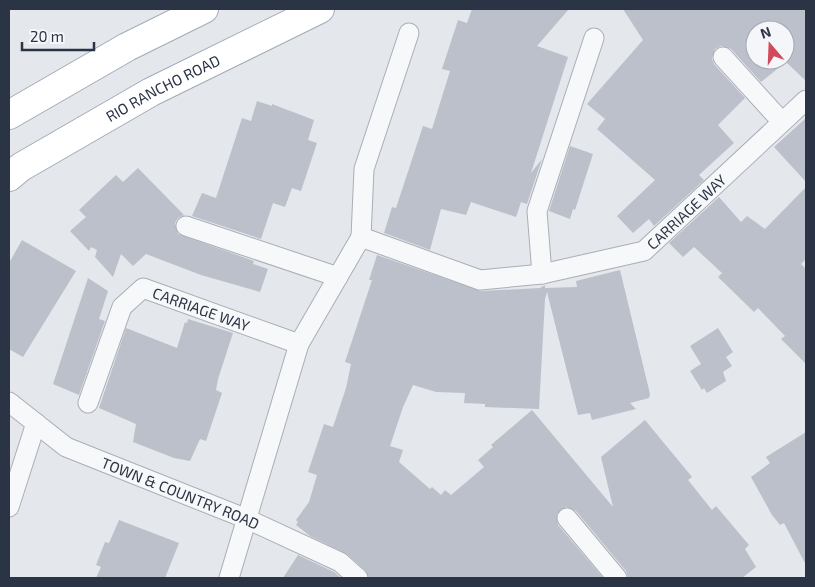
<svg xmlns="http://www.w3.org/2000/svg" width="815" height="587" font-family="'Exo 2',sans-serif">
<rect width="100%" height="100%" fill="#e4e7ec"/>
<!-- building -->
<path fill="#bbc0ca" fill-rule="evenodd" d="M472,9H569L537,46L568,57L531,173L542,159L527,204L521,202L516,217L471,202L466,215L441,209L430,250L384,233L392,207L396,208L423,126L432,129L450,71L442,69L458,20L467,23Z
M623,9H806V81L786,62L761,82L731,49L721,46L715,49L712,59L714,64L745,98L718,125L734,143L699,175L704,180L654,226L649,219L633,233L617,216L655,180L597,129L605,119L587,104L643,40ZM755,30H785V60H755Z
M257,101L272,106V104L314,120L308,140L317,143L301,191L292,188L285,207L273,203L261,239L192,216L202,193L216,198L242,118L251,121Z
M806,118V182L774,147Z
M570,146L593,154L575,210L573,209L570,219L549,211Z
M138,168L184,215L178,218L175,223L178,234L254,261L253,264L268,269L260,292L201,275L146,254L133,266L121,254L113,277L95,257L97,250L91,247L89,251L70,231L86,217L79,210L100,190L116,175L123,182Z
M806,187V259L801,264L806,269V364L781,339L785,336L758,308L754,312L718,277L722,273L694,247L683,257L669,243L719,197L741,222L747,216L765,229Z
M22,240L76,271L23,357L9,349V263Z
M377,255L481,291L540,288L545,285V288L577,287L576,281L620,270L650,394L649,398L630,403L636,409L592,420L590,413L578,415L547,292L545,299L539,409L485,407V404L464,403L465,393L436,392L413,385L403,407L390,446L403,450L399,462L430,489L432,487L441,495L445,490L451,495L484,467L478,460L493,447L491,445L532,410L613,507L601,457L645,420L692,477L688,480L712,510L716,506L749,545L745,549L756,567L742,578H628L626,571L576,511L566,507L557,514L558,525L603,578H369L365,570L347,554L310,536L296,525L298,522L296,520L309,502L317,475L308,472L324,424L333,427L346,388L351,364L345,362L372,280H369Z
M88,278L108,291L99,319L105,321L79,395L53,384Z
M188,319L233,333L218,379L216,390L222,393L206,441L200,439L190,461L174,458L133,442L136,424L99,408L126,328L177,348L185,322L187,323Z
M718,328L733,352L726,357L732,366L723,372L726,381L707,393L704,388L702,390L690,371L701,364L690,346Z
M806,432V565L784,523L780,525L772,515L751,477L770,463L766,457Z
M119,520L179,543L165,578H96L101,567L96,565L105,542L109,543Z
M298,555L334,572L341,578H283Z"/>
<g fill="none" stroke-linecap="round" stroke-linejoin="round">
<defs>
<g id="minor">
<path d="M723,57L782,122"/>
<path d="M186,226L338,277"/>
<path d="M361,237L364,169L409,33"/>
<path d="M542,274L537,211L594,38"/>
<path id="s1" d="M9,402L66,447L247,519L340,562L358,578"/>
<path id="s2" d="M88,403L122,307L143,288L299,344"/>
<path d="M9,507L36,423"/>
<path d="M567,518L617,578"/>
<path id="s3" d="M229,578L299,344L361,237L480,280L542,274L644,251L806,100"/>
</g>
<g id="primary">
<path d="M9,115L127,47L204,9"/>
<path id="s4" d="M9,177L21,167L151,92L320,9"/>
</g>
</defs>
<!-- minor casing -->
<use href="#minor" stroke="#a9aeb7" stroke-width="21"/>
<!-- primary casing -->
<use href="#primary" stroke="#a3abb8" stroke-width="30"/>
<!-- minor -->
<use href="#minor" stroke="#f7f8fa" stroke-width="19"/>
<!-- primary -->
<use href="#primary" stroke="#fff" stroke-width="28"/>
</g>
<g text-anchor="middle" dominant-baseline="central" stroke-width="5" stroke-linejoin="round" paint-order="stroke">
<!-- street labels -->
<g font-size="15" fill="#2b3445" stroke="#f4f6f9">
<text stroke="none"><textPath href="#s4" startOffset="178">RIO RANCHO ROAD</textPath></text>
<text stroke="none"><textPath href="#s3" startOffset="719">CARRIAGE WAY</textPath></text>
<text stroke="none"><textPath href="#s2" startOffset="192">CARRIAGE WAY</textPath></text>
<text stroke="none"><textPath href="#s1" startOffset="196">TOWN &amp; COUNTRY ROAD</textPath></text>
</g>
</g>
<!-- border -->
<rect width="815" height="587" fill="none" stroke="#2b3445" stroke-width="20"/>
<!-- north arrow -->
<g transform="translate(770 45) rotate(341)"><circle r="24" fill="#f4f6f9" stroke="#a4a8b1"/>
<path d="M0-4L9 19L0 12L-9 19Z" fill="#d1495b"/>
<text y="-8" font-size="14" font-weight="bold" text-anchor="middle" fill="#2b3445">N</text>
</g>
<!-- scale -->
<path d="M22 42v8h72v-8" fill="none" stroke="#2b3445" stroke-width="2.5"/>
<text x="30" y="42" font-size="15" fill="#2b3445" stroke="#f4f6f9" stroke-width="4" paint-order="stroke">20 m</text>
</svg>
